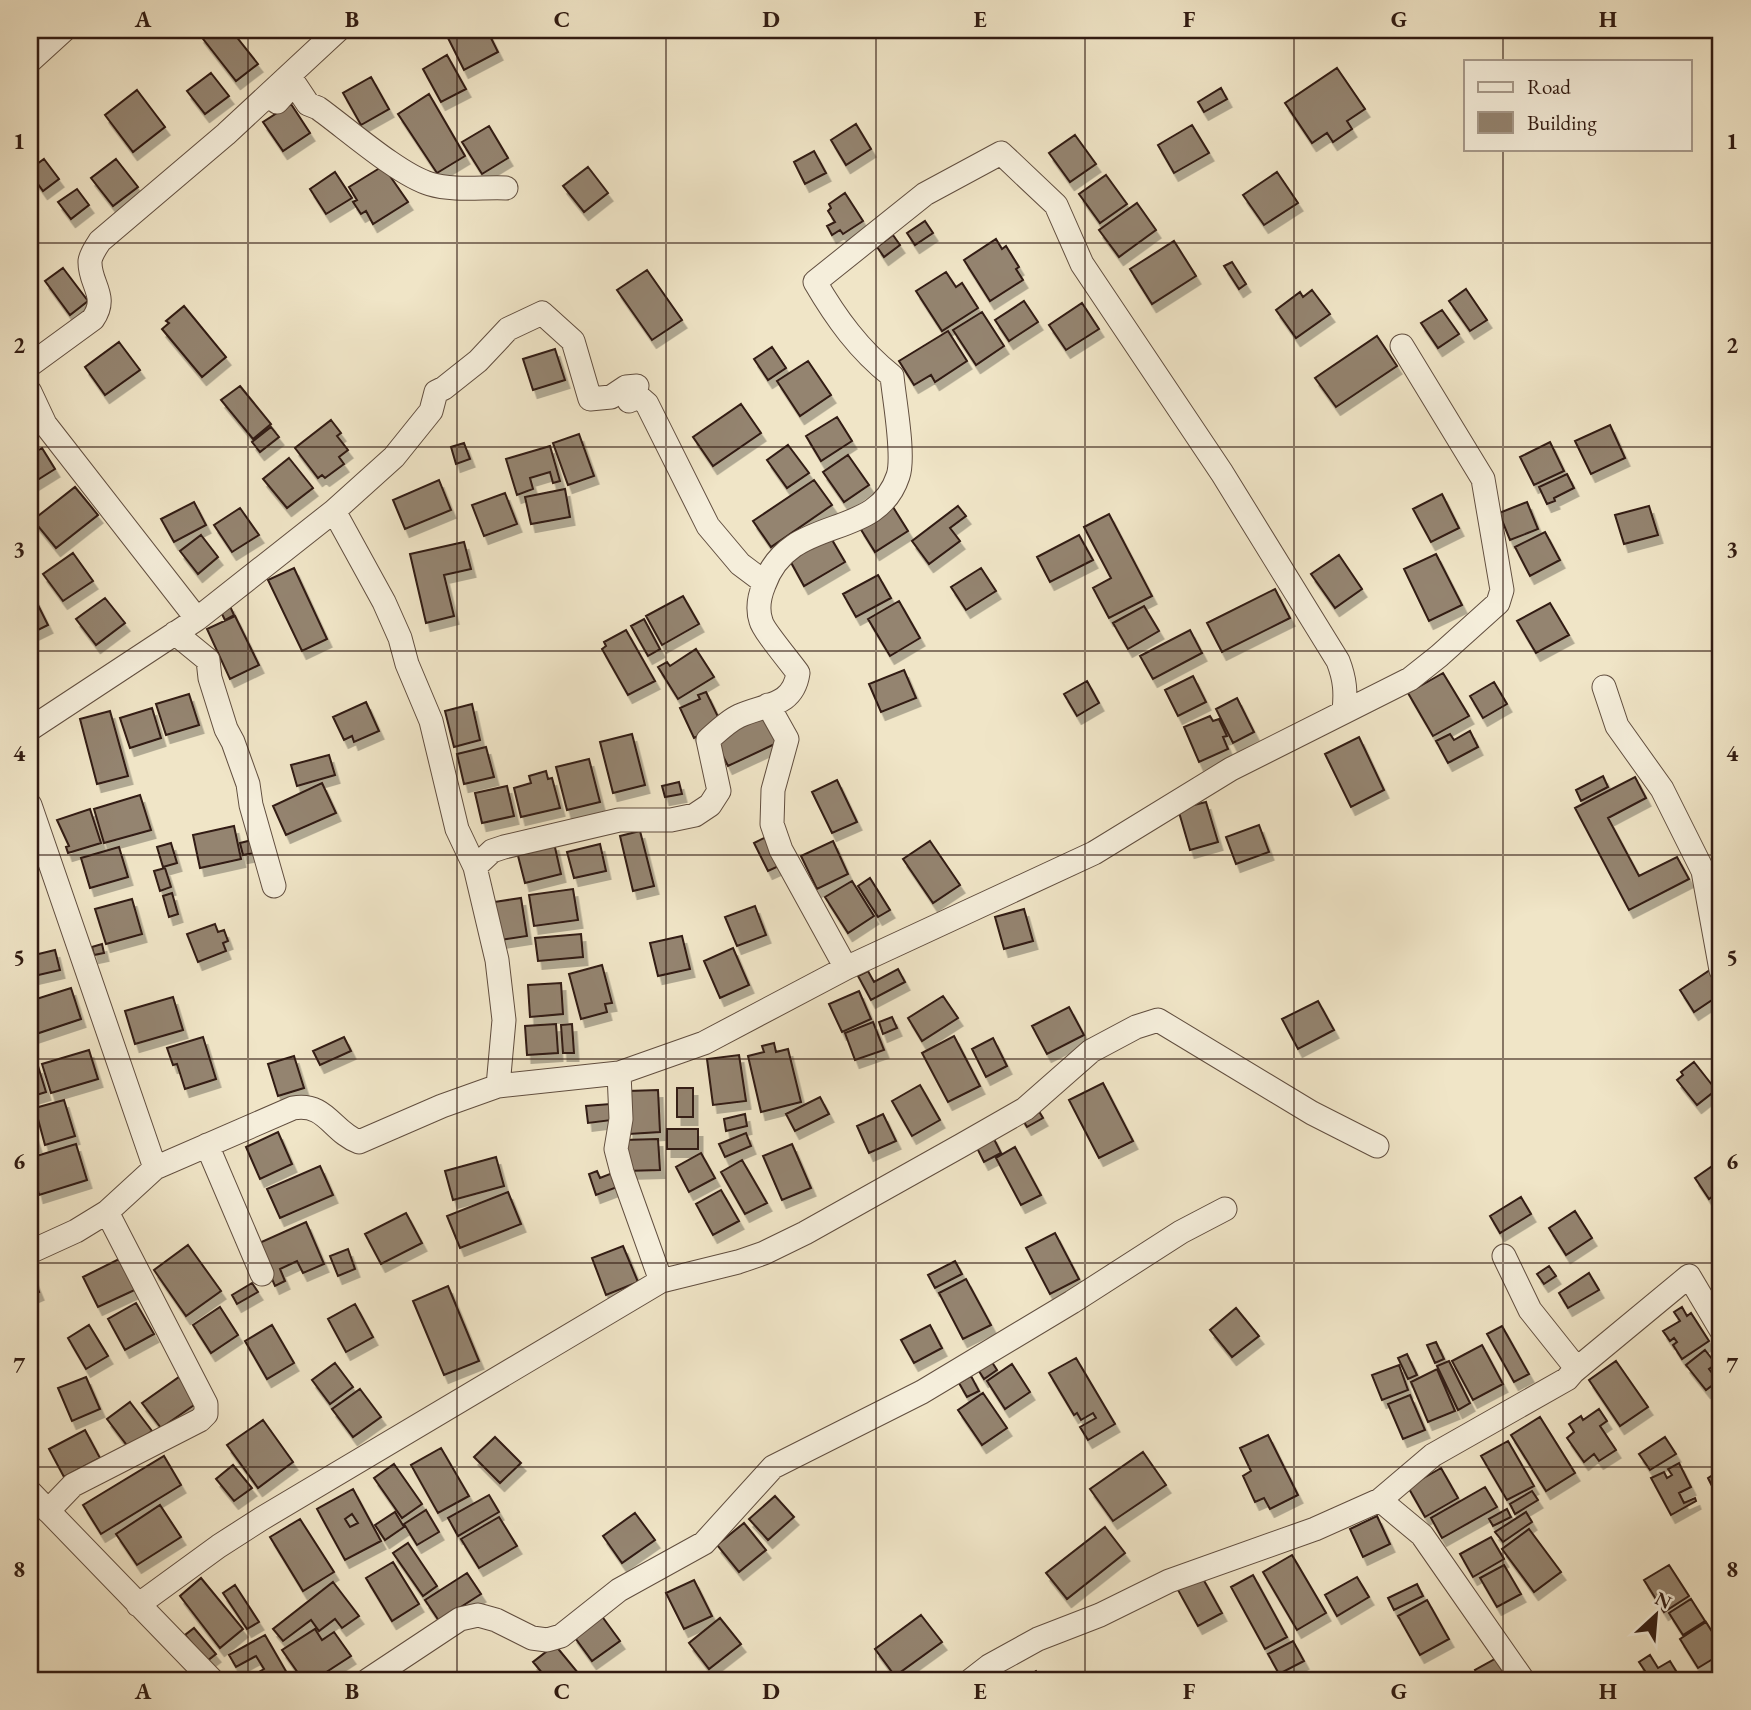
<svg xmlns="http://www.w3.org/2000/svg" width="1751" height="1710" font-family="'EB Garamond',serif">
<defs>
<filter id="shadow"><feDropShadow dx="4.5" dy="8" stdDeviation="0" flood-color="#0004"/></filter>
</defs>
<rect width="100%" height="100%" fill="#f0e5c7"/>
<filter id="stains"><feTurbulence type="fractalNoise" baseFrequency=".00286" numOctaves="4"/><feColorMatrix values="0 0 0 0 .2 0 0 0 0 .09 0 0 0 0 .02 0 0 0 .5 -.17"/></filter>
<radialGradient id="worn" r=".72"><stop offset=".6" stop-color="#630" stop-opacity="0"/><stop offset="1" stop-color="#630" stop-opacity=".3"/></radialGradient>
<!-- building -->
<path fill="#948470" stroke="#311b12" stroke-width="2" fill-rule="evenodd" filter="url(#shadow)" d="M207,30H231L258,64L236,81L200,35Z
M444,30H478L479,32L487,30L498,52L464,70Z
M447,55L466,89L441,102L423,69Z
M1337,68L1365,109L1347,121L1352,129L1333,142L1327,133L1312,143L1285,103Z
M211,73L229,96L205,114L187,91Z
M371,77L389,109L361,125L343,93Z
M1221,88L1227,99L1204,112L1198,102Z
M137,90L165,127L133,152L105,115Z
M429,94L465,156L437,173L398,114Z
M291,104L310,133L283,151L263,122Z
M856,124L871,149L846,165L831,140Z
M1192,125L1209,153L1174,173L1158,145Z
M489,126L508,158L482,174L462,142Z
M1075,135L1096,164L1070,182L1049,153Z
M814,151L826,173L805,184L794,162Z
M44,159L59,179L43,191L30,173V169Z
M116,159L138,187L113,206L91,178Z
M383,166L408,202L373,224L366,211L361,214L353,202L357,200L349,187Z
M588,167L608,193L584,212L563,186Z
M335,172L352,198L326,214L310,189Z
M1277,172L1298,203L1264,225L1243,195Z
M1106,175L1127,204L1100,223L1079,194Z
M77,189L89,205L71,219L58,202Z
M845,193L863,221L843,234L840,230L832,235L827,226L835,222L828,211L831,208L829,204Z
M1137,203L1156,230L1119,257L1099,230Z
M925,221L933,233L915,245L907,233Z
M893,235L900,245L884,257L877,247Z
M996,239L1002,249L1006,246L1019,267L1016,269L1023,280L990,301L964,260Z
M1174,241L1196,276L1152,304L1130,269Z
M1232,262L1246,284L1239,289L1224,266Z
M63,268L88,301L70,315L45,281Z
M647,270L682,320L652,340L617,290Z
M946,272L956,287L962,283L978,308L942,331L916,291Z
M1466,289L1487,320L1470,331L1449,301Z
M1312,290L1330,314L1296,338L1276,310L1300,292L1303,297Z
M1024,301L1038,322L1009,341L995,320Z
M1082,303L1099,329L1066,350L1049,325Z
M184,306L226,357L202,377L162,329L169,323L166,321Z
M1442,310L1459,334L1438,348L1421,323Z
M982,312L1004,346L976,365L953,330Z
M948,331L967,361L935,382L931,375L914,385L899,361Z
M1377,336L1397,366L1336,407L1315,378Z
M119,342L140,370L105,395L85,367Z
M772,347L786,368L768,380L754,359Z
M555,349L565,380L533,390L523,359Z
M808,361L831,395L800,416L777,381Z
M240,386L271,424L253,439L221,400Z
M741,404L761,433L713,466L693,437Z
M837,417L852,441L821,461L806,436Z
M331,420L341,433L337,436L348,450L339,457L344,464L325,478L322,475L318,478L295,448Z
M1610,425L1625,458L1591,474L1575,441Z
M271,427L279,437L260,452L252,442Z
M579,434L594,476L568,485L553,443Z
M1550,442L1564,471L1534,485L1520,457Z
M464,443L470,459L456,464L451,447Z
M788,445L809,473L787,488L767,460Z
M550,446L560,481L553,483L550,472L530,478L533,489L517,495L506,459Z
M42,448L55,469L31,484L30,455Z
M848,455L869,485L844,502L823,472Z
M289,458L313,488L287,508L263,479Z
M1567,474L1574,488L1554,498L1555,501L1547,504L1539,487Z
M439,480L451,510L405,529L393,500Z
M814,480L832,505L771,547L753,521Z
M75,487L98,515L56,548L33,520Z
M565,489L570,517L531,524L525,497Z
M505,493L517,524L484,536L472,505Z
M1442,494L1459,528L1431,542L1413,509Z
M194,502L206,525L174,542L161,519Z
M1527,502L1538,529L1510,540L1499,513Z
M958,506L966,516L950,528L960,541L929,564L912,541Z
M1649,506L1658,535L1624,544L1615,515Z
M893,507L908,531L875,552L860,528Z
M240,508L259,535L232,552L214,525Z
M1109,514L1152,596L1109,618L1093,588L1111,578L1084,527Z
M1545,532L1560,560L1530,576L1515,547Z
M828,533L845,562L804,586L788,557Z
M201,535L218,557L198,574L180,551Z
M1079,535L1093,560L1050,582L1037,557Z
M464,542L471,569L444,575L454,616L426,623L410,554Z
M73,553L93,581L63,601L43,574Z
M1436,554L1462,605L1429,621L1404,569Z
M1339,555L1362,589L1335,608L1311,574Z
M294,568L327,639L302,651L268,580Z
M981,568L996,591L966,610L951,587Z
M878,575L891,598L856,617L843,594Z
M30,589L48,625L30,634Z
M1275,589L1290,618L1222,652L1207,623Z
M683,596L699,624L662,645L646,616Z
M105,598L125,623L96,645L76,619Z
M899,601L920,638L890,656L868,619Z
M1550,603L1569,635L1536,653L1517,621Z
M229,604L234,615L225,620L219,608Z
M1144,606L1159,631L1128,649L1113,623Z
M235,616L259,665L230,679L207,629Z
M644,619L660,649L648,656L631,626Z
M626,630L655,681L628,695L602,649L606,646L604,642Z
M1190,630L1202,653L1153,679L1140,656Z
M696,649L714,677L678,699L658,667L667,662L670,666Z
M904,670L916,698L881,712L869,684Z
M1443,673L1469,716L1433,736L1408,693Z
M1193,676L1206,702L1178,716L1165,690Z
M1087,681L1099,703L1077,716L1064,694Z
M1494,682L1507,704L1483,718L1470,696Z
M706,692L722,725L694,738L680,708L700,699L698,695Z
M189,694L199,725L166,735L156,704Z
M1237,698L1254,732L1233,743L1216,709Z
M366,702L379,731L354,742L352,736L344,740L333,717Z
M472,704L480,740L454,747L445,711Z
M152,708L161,738L130,748L120,718Z
M110,711L128,776L97,784L80,719Z
M766,714L779,742L728,766L714,738Z
M1210,716L1213,721L1219,719L1227,736L1223,737L1228,749L1199,762L1184,727Z
M1470,731L1478,747L1448,763L1436,741L1450,734L1454,740Z
M632,734L645,785L613,793L600,742Z
M1359,737L1384,790L1351,807L1325,754Z
M486,747L494,777L464,784L457,754Z
M329,755L335,775L297,786L291,765Z
M589,759L600,802L567,810L556,767Z
M546,771L548,779L552,778L560,808L521,817L514,788L531,783L529,776Z
M1603,776L1608,787L1581,801L1576,790Z
M1635,777L1646,798L1608,818L1639,876L1677,857L1689,879L1629,910L1575,808Z
M837,780L857,822L832,833L812,792Z
M679,782L682,794L665,797L662,786Z
M322,783L336,813L286,835L273,806Z
M507,786L514,816L482,823L475,793Z
M140,795L151,830L104,843L94,809Z
M1206,802L1218,842L1190,850L1178,809Z
M90,809L101,843L68,853L66,847L69,846L57,820Z
M1259,825L1269,852L1236,864L1226,837Z
M234,826L241,859L200,868L193,835Z
M640,831L654,886L633,891L620,836Z
M766,837L781,865L768,871L754,843Z
M252,840L255,853L243,855L240,843Z
M833,841L848,874L817,889L801,856Z
M930,841L960,885L933,903L903,859Z
M171,843L177,863L163,867L157,847Z
M554,843L561,874L525,883L517,852Z
M600,844L606,871L574,878L567,852Z
M119,847L128,877L90,888L81,858Z
M165,868L171,887L160,891L154,871Z
M870,878L890,910L878,917L858,886Z
M852,881L874,916L848,933L825,897Z
M573,889L578,920L534,926L529,895Z
M172,893L178,914L169,917L163,896Z
M521,898L527,936L500,940L494,902Z
M132,899L142,934L106,944L95,909Z
M755,906L766,935L737,946L725,917Z
M1024,909L1033,941L1004,949L995,917Z
M215,924L218,932L224,930L228,941L223,943L226,951L198,962L187,934Z
M581,934L583,957L538,961L535,938Z
M682,936L690,969L658,976L650,943Z
M102,944L104,953L94,955L92,947Z
M733,948L749,985L720,998L704,961Z
M55,950L60,970L30,977V956Z
M602,965L612,1003L605,1004L607,1012L581,1019L569,974Z
M898,969L905,982L871,1000L858,976L868,971L874,982Z
M1710,970L1721,987V994L1694,1012L1680,990Z
M561,983L563,1014L530,1017L528,985Z
M71,988L81,1019L30,1036V1001Z
M859,991L871,1019L842,1032L829,1004Z
M943,996L958,1018L922,1041L908,1018Z
M173,997L183,1030L135,1044L125,1011Z
M1318,1001L1334,1030L1298,1049L1282,1019Z
M1069,1007L1084,1035L1047,1054L1032,1026Z
M892,1017L897,1028L883,1034L879,1022Z
M873,1022L884,1050L855,1060L845,1033Z
M556,1024L558,1053L527,1055L525,1026Z
M572,1024L574,1053H563L561,1025Z
M954,1036L980,1086L948,1102L922,1053Z
M203,1037L216,1079L185,1089L177,1064L173,1065L167,1048Z
M344,1037L351,1051L320,1065L313,1051Z
M993,1038L1007,1066L986,1077L972,1049Z
M774,1043L776,1052L788,1049L801,1102L761,1112L748,1056L764,1052L762,1046Z
M89,1050L98,1079L51,1093L42,1064Z
M739,1055L746,1101L713,1105L707,1059Z
M294,1056L304,1088L278,1096L268,1064Z
M1694,1062L1716,1090L1697,1105L1677,1080L1683,1075L1681,1072Z
M38,1066L46,1092L30,1097V1068Z
M1103,1083L1133,1141L1099,1158L1069,1100Z
M920,1085L940,1120L912,1136L892,1101Z
M677,1088H693V1117H677Z
M658,1090L660,1132L629,1134L628,1091Z
M820,1097L829,1114L795,1131L786,1114Z
M64,1100L75,1136L45,1145L35,1108Z
M610,1104L612,1120L588,1123L586,1106Z
M1037,1108L1043,1118L1027,1127L1021,1117Z
M745,1114L747,1126L726,1131L724,1119Z
M883,1114L896,1141L869,1153L857,1126Z
M30,1123L37,1144L30,1146Z
M667,1129H698V1149H667Z
M278,1132L292,1164L260,1179L246,1147Z
M746,1133L751,1146L725,1157L719,1144Z
M992,1135L1001,1153L984,1162L975,1144Z
M658,1139L660,1170L625,1171L623,1140Z
M76,1144L87,1180L39,1195L30,1158Z
M792,1144L811,1188L782,1200L763,1156Z
M1015,1147L1041,1195L1021,1205L996,1158Z
M701,1153L715,1178L689,1192L676,1167Z
M496,1157L504,1186L453,1200L445,1171Z
M742,1160L767,1203L745,1214L721,1172Z
M1721,1160V1190L1709,1199L1695,1178Z
M320,1166L333,1195L280,1218L267,1189Z
M597,1171L600,1178L615,1172L620,1186L596,1195L589,1174Z
M721,1190L739,1221L713,1235L696,1204Z
M508,1192L521,1224L460,1248L447,1216Z
M1521,1197L1531,1214L1500,1233L1490,1216Z
M1575,1211L1592,1238L1566,1255L1549,1228Z
M406,1213L422,1243L381,1264L365,1234Z
M306,1222L324,1264L303,1273L297,1261L280,1269L285,1281L275,1286L257,1244Z
M1055,1233L1079,1279L1050,1294L1026,1248Z
M188,1245L221,1291L186,1316L154,1270Z
M623,1246L638,1282L606,1295L592,1258Z
M348,1249L355,1269L338,1276L330,1256Z
M123,1257L139,1288L98,1307L83,1277Z
M955,1261L962,1274L935,1288L928,1275Z
M1549,1266L1556,1276L1544,1284L1537,1274Z
M30,1270L39,1292L30,1296Z
M1589,1273L1599,1290L1568,1308L1559,1293Z
M966,1279L991,1325L963,1339L939,1293Z
M252,1283L258,1292L237,1304L232,1295Z
M448,1286L479,1361L444,1375L413,1301Z
M136,1303L154,1334L125,1350L108,1319Z
M355,1304L373,1337L346,1352L328,1319Z
M220,1307L238,1335L211,1353L193,1325Z
M1682,1307L1687,1316L1691,1313L1709,1341L1682,1359L1673,1345L1677,1342L1674,1338L1670,1341L1663,1331L1680,1321L1674,1312Z
M1236,1308L1259,1336L1232,1357L1210,1330Z
M89,1325L108,1356L86,1369L68,1338Z
M272,1325L294,1363L267,1379L245,1341Z
M930,1325L942,1348L914,1363L901,1340Z
M1502,1326L1529,1374L1514,1382L1487,1334Z
M1436,1342L1444,1359L1435,1363L1427,1345Z
M1482,1345L1503,1384L1473,1400L1452,1361Z
M1705,1350L1716,1364L1709,1369L1718,1381L1706,1390L1686,1365Z
M1407,1354L1417,1375L1408,1379L1398,1358Z
M1076,1358L1115,1424L1088,1440L1080,1427L1096,1418L1093,1413L1081,1420L1077,1413L1074,1415L1049,1373Z
M990,1359L997,1370L984,1379L977,1368Z
M1449,1361L1470,1403L1458,1410L1437,1366Z
M1616,1361L1648,1407L1620,1426L1589,1380Z
M335,1363L353,1387L330,1404L312,1380Z
M1012,1364L1030,1392L1005,1409L987,1381Z
M1399,1365L1408,1390L1382,1400L1372,1375Z
M1437,1369L1455,1411L1428,1422L1411,1382Z
M971,1376L979,1391L967,1397L959,1383Z
M86,1377L100,1409L72,1421L58,1388Z
M179,1377L197,1403L161,1428L142,1403Z
M360,1389L381,1417L353,1437L332,1409Z
M983,1393L1007,1428L982,1445L958,1410Z
M1410,1395L1425,1430L1403,1439L1388,1404Z
M130,1402L152,1431L129,1448L107,1419Z
M1599,1409L1607,1421L1600,1426L1616,1450L1599,1461L1594,1454L1584,1462L1567,1438L1574,1432L1569,1424L1581,1416L1583,1420Z
M1540,1417L1575,1473L1546,1491L1511,1435Z
M263,1420L293,1462L258,1488L227,1445Z
M85,1430L100,1458L64,1477L49,1449Z
M1268,1435L1298,1495L1270,1509L1264,1498L1255,1502L1243,1476L1251,1471L1240,1448Z
M495,1437L521,1463L500,1483L474,1457Z
M1665,1437L1676,1454L1650,1470L1639,1454Z
M1508,1441L1534,1486L1507,1500L1481,1456Z
M441,1448L469,1496L438,1513L411,1465Z
M1143,1452L1166,1485L1113,1521L1090,1489Z
M164,1456L181,1485L101,1534L83,1505Z
M1679,1463L1691,1487L1679,1493L1684,1503L1695,1498L1696,1501L1671,1515L1651,1478L1664,1472L1667,1478L1672,1475L1668,1469Z
M394,1464L422,1504L402,1518L374,1478Z
M233,1465L252,1488L234,1501L216,1479Z
M1441,1468L1458,1498L1425,1517L1408,1487Z
M1719,1471L1721,1486L1714,1490L1708,1478Z
M1485,1487L1497,1507L1442,1538L1431,1518Z
M353,1489L381,1541L345,1560L317,1509ZM352,1514L358,1523L350,1527L345,1519Z
M1532,1491L1538,1500L1515,1514L1510,1504Z
M489,1495L499,1512L458,1536L448,1518Z
M775,1496L794,1517L768,1540L749,1519Z
M160,1505L181,1537L137,1565L116,1534Z
M1507,1509L1511,1517L1493,1526L1489,1519Z
M426,1510L439,1532L417,1545L404,1524Z
M395,1512L404,1527L385,1540L375,1525Z
M1526,1512L1532,1522L1503,1542L1495,1532Z
M635,1513L655,1540L622,1563L603,1536Z
M1377,1516L1390,1544L1363,1557L1350,1529Z
M499,1517L517,1546L479,1568L461,1539Z
M300,1519L334,1572L303,1591L270,1537Z
M744,1523L766,1550L739,1572L717,1545Z
M1105,1527L1125,1553L1067,1599L1046,1573Z
M1529,1529L1561,1572L1534,1592L1502,1549Z
M1491,1537L1504,1559L1473,1577L1460,1554Z
M408,1543L437,1586L423,1596L393,1553Z
M1292,1555L1326,1613L1297,1630L1263,1572Z
M393,1562L419,1604L392,1621L366,1578Z
M1504,1565L1521,1594L1497,1607L1480,1578Z
M1669,1565L1689,1596L1664,1612L1644,1580Z
M467,1573L481,1594L439,1621L425,1600Z
M1253,1575L1287,1637L1265,1649L1231,1587Z
M1202,1577L1222,1613L1198,1626L1178,1590Z
M1357,1577L1369,1597L1337,1616L1325,1595Z
M201,1578L243,1629L220,1648L180,1596Z
M694,1580L712,1616L684,1629L666,1593Z
M333,1582L359,1616L342,1628L335,1619L319,1631L311,1620L283,1641L273,1629Z
M1417,1584L1423,1596L1394,1610L1388,1598Z
M235,1585L259,1622L247,1629L223,1593Z
M1691,1599L1705,1621L1683,1635L1669,1613Z
M1427,1600L1449,1639L1420,1655L1398,1616Z
M601,1615L620,1641L592,1661L573,1635Z
M921,1615L942,1642L895,1676L875,1649Z
M720,1618L741,1644L709,1669L689,1643Z
M1706,1622L1721,1646V1654L1698,1668L1680,1639Z
M194,1628L216,1654L207,1661L185,1635Z
M315,1629L322,1640L334,1632L351,1656L314,1680H303L282,1650Z
M265,1635L291,1680H245L264,1669L256,1656L236,1667L229,1655Z
M1293,1641L1304,1661L1279,1674L1268,1654Z
M555,1645L579,1674L571,1680H548L533,1662Z
M1502,1655L1516,1680H1480L1475,1670Z
M1650,1655L1658,1668L1670,1661L1676,1671L1660,1680H1651L1639,1662Z
M1036,1671L1043,1680H1030L1027,1677Z"/>
<g fill="none" stroke-linecap="round" stroke-linejoin="round">
<defs>
<path id="minor" d="M30,61L64,30
M277,102L294,83L308,104L318,108C346,128 399,175 430,184C453,191 482,187 506,188
M30,365L93,319C109,296 89,284 90,261C91,254 96,247 100,241L226,134L338,30
M30,392L45,424L197,619L30,729
M334,511L384,602L400,638L407,664L431,721L457,829L475,867L497,960L504,1020L498,1086
M197,619L334,511L394,457L431,411L436,392L444,388L478,361L508,329L542,313L573,341L590,399L611,397L626,387L637,386L629,401L639,397L647,404L708,526L740,564L764,582
M175,633L208,660L210,678L226,729L233,742L248,784L251,805L274,886
M1604,687L1617,726L1662,789L1703,871L1721,970
M768,705L787,739L773,790L772,824L781,850L846,968
M30,805L155,1168
M475,867L492,851L504,847L619,820H671L695,815L710,805L719,791L708,740C717,732 728,721 739,716C765,704 793,707 798,673C791,663 763,630 761,621C757,609 759,597 764,585C790,512 876,543 898,476C905,456 894,399 892,376C859,350 836,318 815,282L925,194L1001,153L1056,205L1082,264L1222,473L1338,661C1345,679 1346,692 1344,711
M619,1073L621,1119L616,1149L622,1172L661,1281
M207,1145L262,1274
M30,1252L76,1231L107,1212L155,1168L293,1108C326,1102 332,1132 359,1142L442,1106L498,1086L619,1073L704,1043L846,968L1094,853L1231,769L1410,679L1439,656L1498,603L1502,590L1483,479L1402,346
M1573,1372L1689,1276L1721,1330
M30,1492L212,1680
M1380,1500L1422,1535L1523,1680
M48,1511L73,1485L200,1420L206,1414V1404L107,1212
M138,1605L219,1546L261,1519L661,1281L738,1262L764,1253L805,1233L962,1145L1025,1109L1091,1051L1136,1027L1158,1020L1312,1113L1377,1146
M368,1680L460,1619L478,1615L496,1620L532,1638L547,1640L561,1636L619,1590L704,1543L773,1467L922,1392L1072,1302L1181,1232L1225,1209
M971,1680L989,1666L1038,1639L1100,1615L1169,1581L1315,1529L1380,1500L1433,1455L1567,1379L1573,1372V1364L1530,1310L1504,1256"/>
</defs>
<!-- minor casing -->
<use href="#minor" stroke="#614e3f" stroke-width="25"/>
<!-- minor -->
<use href="#minor" stroke="#f5eedb" stroke-width="23"/>
</g>
<!-- grid -->
<path fill="none" stroke="#311b12" stroke-width="2" stroke-opacity="0.55" d="M248,30V1680M457,30V1680M666,30V1680M876,30V1680M1085,30V1680M1294,30V1680M1503,30V61M1503,149V1680M30,243H1721M30,447H1721M30,651H1721M30,855H1721M30,1059H1721M30,1263H1721M30,1467H1721"/>
<!-- margin -->
<rect width="1751" height="1710" fill="none" stroke="#f0e5c7" stroke-width="77"/>
<!-- legend -->
<rect x="1464" y="60" width="228" height="91" fill="#f5eedb" stroke="#a79a8b" stroke-width="2"/>
<rect x="1478" y="82" width="35" height="10" fill="#f5eedb" stroke="#a79a8b" stroke-width="2"/>
<text x="1527" y="94" font-size="21" fill="#311b12">Road</text>
<rect x="1478" y="112" width="35" height="21" fill="#948470" stroke="#a79a8b" stroke-width="2"/>
<text x="1527" y="130" font-size="21" fill="#311b12">Building</text>
<!-- north arrow -->
<g transform="translate(1656 1615) rotate(26)" stroke="#f5eedb" stroke-width="5" paint-order="stroke">
<path d="M0-5L12 26L0 18L-12 26Z" fill="#311b12"/>
<text y="-10" font-size="19" font-weight="bold" text-anchor="middle" fill="#311b12">N</text>
</g>
<rect x="38" y="38" width="1674" height="1634" fill="none" stroke="#311b12" stroke-width="2.5"/>
<g font-size="23" text-anchor="middle" font-weight="bold" fill="#311b12">
<text x="143" y="27">A</text>
<text x="352" y="27">B</text>
<text x="562" y="27">C</text>
<text x="771" y="27">D</text>
<text x="980" y="27">E</text>
<text x="1189" y="27">F</text>
<text x="1399" y="27">G</text>
<text x="1608" y="27">H</text>
<text x="19" y="149">1</text>
<text x="1732" y="149">1</text>
<text x="19" y="353">2</text>
<text x="1732" y="353">2</text>
<text x="19" y="557">3</text>
<text x="1732" y="557">3</text>
<text x="19" y="761">4</text>
<text x="1732" y="761">4</text>
<text x="19" y="965">5</text>
<text x="1732" y="965">5</text>
<text x="19" y="1169">6</text>
<text x="1732" y="1169">6</text>
<text x="19" y="1373">7</text>
<text x="1732" y="1373">7</text>
<text x="19" y="1577">8</text>
<text x="1732" y="1577">8</text>
<text x="143" y="1699">A</text>
<text x="352" y="1699">B</text>
<text x="562" y="1699">C</text>
<text x="771" y="1699">D</text>
<text x="980" y="1699">E</text>
<text x="1189" y="1699">F</text>
<text x="1399" y="1699">G</text>
<text x="1608" y="1699">H</text>
</g>
<rect width="100%" height="100%" filter="url(#stains)"/>
<rect width="100%" height="100%" fill="url(#worn)"/>
</svg>
